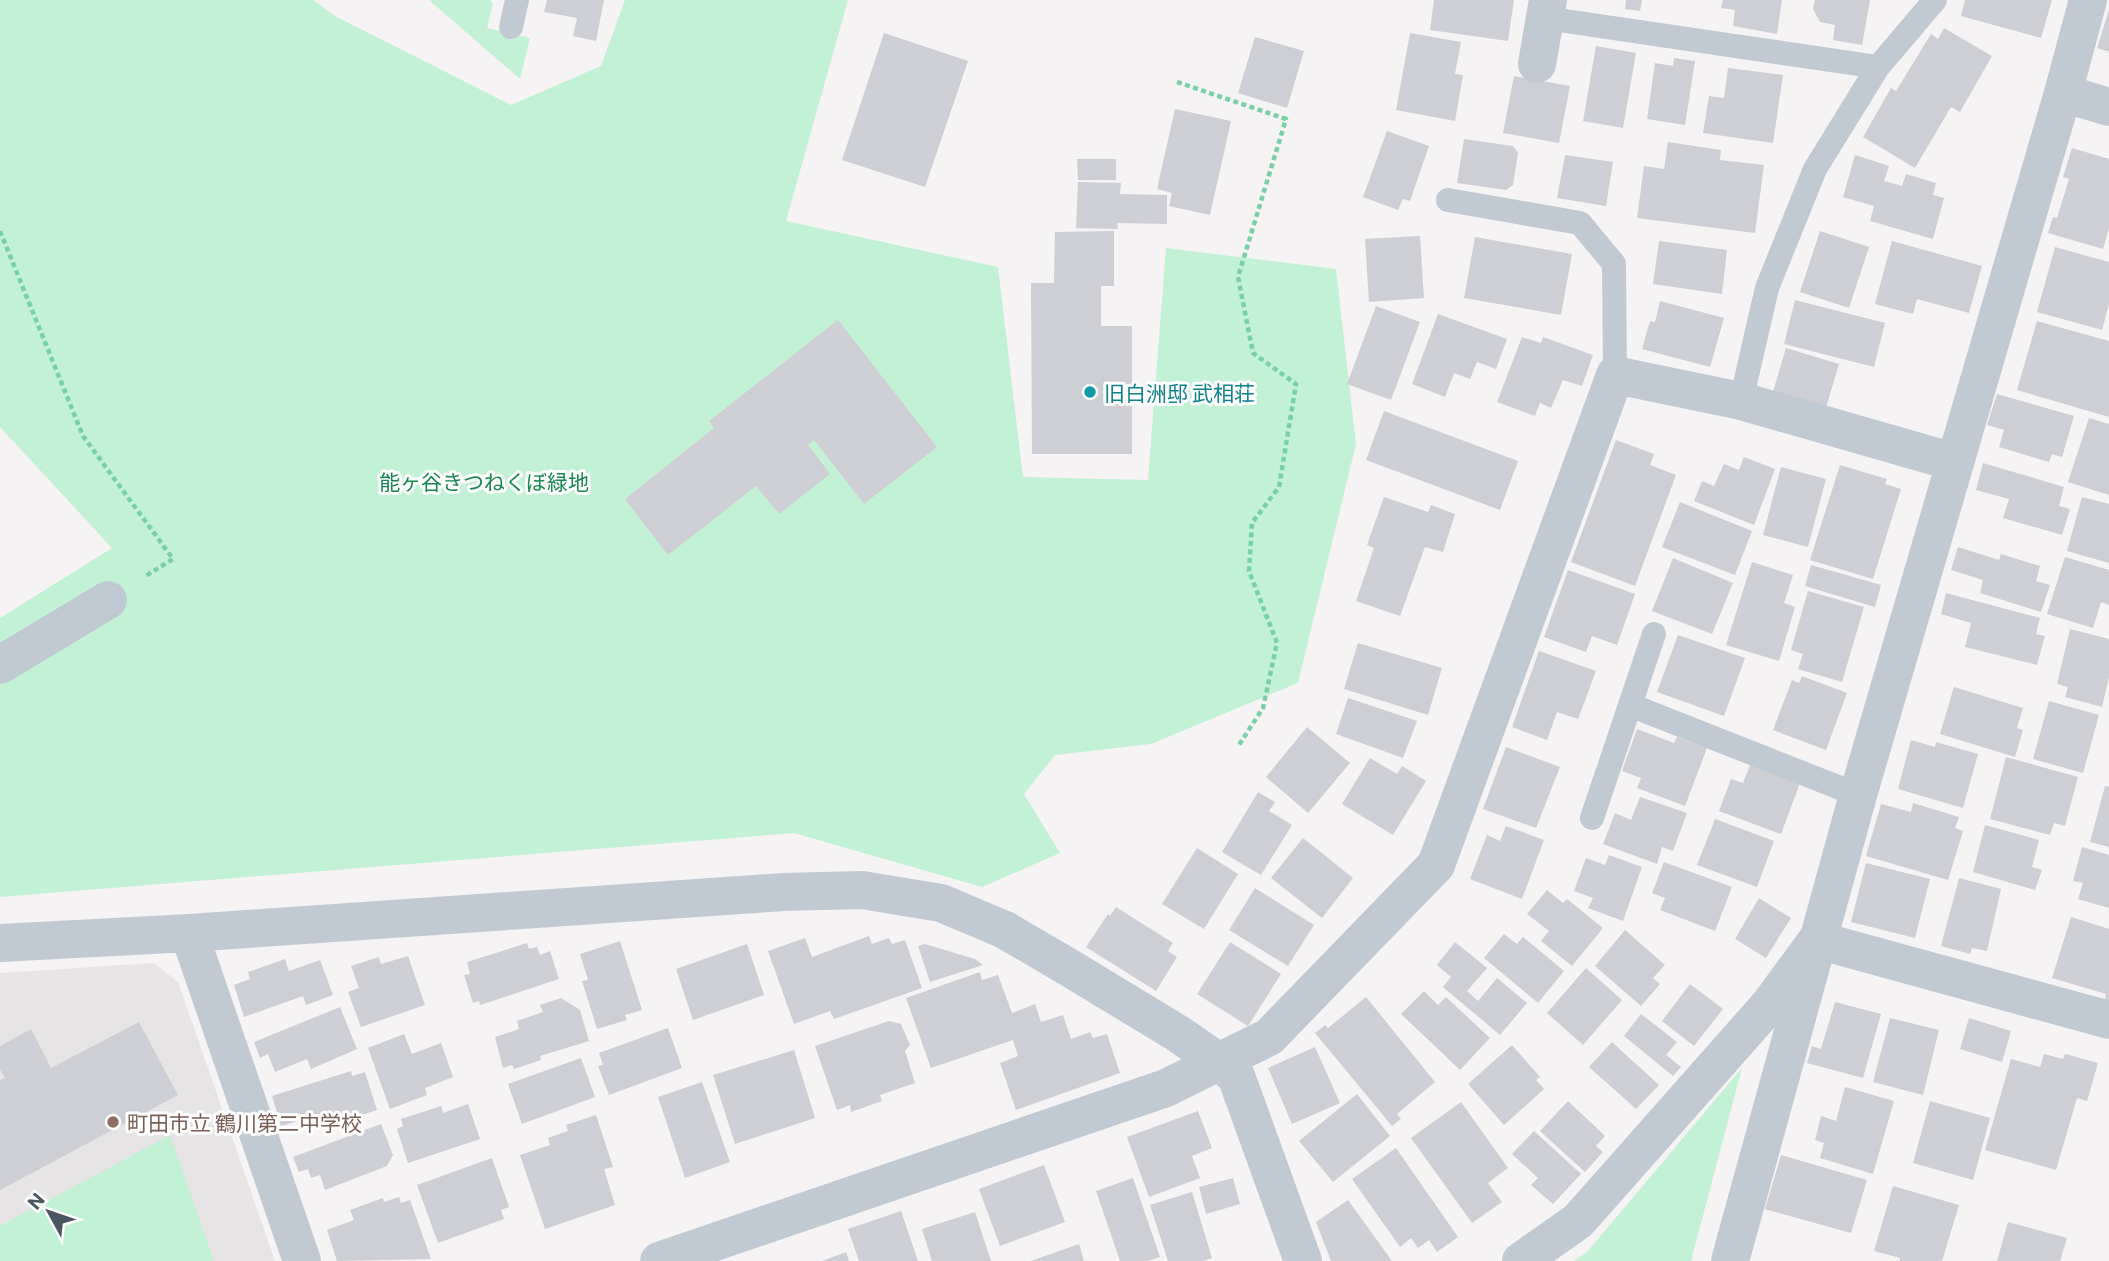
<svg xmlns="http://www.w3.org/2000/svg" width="2109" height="1261" font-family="Commissioner,'Noto Sans JP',sans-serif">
<rect width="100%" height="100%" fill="#f5f3f3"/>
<!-- education -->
<path fill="#e6e4e5" d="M154,963L178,982L275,1261H0V973Z"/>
<!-- green -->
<path fill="#c3f1d5" d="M0,0H313L335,16L511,105L601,66L625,0H848L786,221L998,267L1023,477L1148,480L1166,248L1336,269L1356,444L1298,683L1151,744L1055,755L1024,794L1060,853L982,887L794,833L0,897V618L112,548L0,427Z
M429,0H490L493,3L487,28L530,38L520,79Z
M1742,1068L1691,1261H1574L1587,1252Z
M170,1135L214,1261H0V1226Z"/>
<!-- building -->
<path fill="#cdcfd5" d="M547,0H604L596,41L573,36L577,18L544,12Z
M1434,0H1514L1508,41L1430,30Z
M1626,0H1642L1640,11L1625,9Z
M1723,0H1782L1777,34L1733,26L1735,10L1721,8Z
M1815,0H1870L1862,45L1833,40L1835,25L1820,22L1813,9Z
M1965,0H2052L2041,38L1961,16Z
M2109,10V52L2097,48Z
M1944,28L1992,56L1960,112L1951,107L1915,168L1863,137L1891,88L1896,91L1931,34L1938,39Z
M884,33L968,61L925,187L842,160Z
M1410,33L1461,42L1455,74L1463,75L1455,121L1396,110Z
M1255,37L1304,51L1287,108L1238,93Z
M1596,46L1636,53L1623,128L1583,121Z
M1674,58L1695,61L1685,125L1647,119L1655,63L1673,66Z
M1728,68L1783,75L1773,143L1703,133L1709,96L1724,98Z
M1514,76L1570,86L1559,143L1503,133Z
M1175,109L1231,121L1210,215L1169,206L1172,193L1157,189Z
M1387,131L1429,146L1410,201L1403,199L1398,210L1363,197Z
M1464,139L1513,146L1518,153L1513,185L1506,190L1457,183Z
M1668,142L1721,150L1720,160L1764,165L1755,233L1637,218L1644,166L1664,169Z
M2072,148L2109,159V228L2103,249L2048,233L2053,217L2057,218L2069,179L2063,177Z
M1565,155L1613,162L1606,206L1557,198Z
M1855,155L1889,166L1884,181L1902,186L1906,174L1936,183L1933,195L1944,198L1933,239L1870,221L1874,206L1843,197Z
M1077,159H1116V180H1078Z
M1078,182L1121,183L1120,194L1167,195V224L1117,223L1118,229L1076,228Z
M1114,231V286H1101V326H1132V454H1032L1031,283H1054L1055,232Z
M1820,231L1869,247L1849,308L1800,292Z
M1420,236L1424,298L1369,302L1365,239Z
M1475,237L1572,254L1561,315L1464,298Z
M1659,241L1727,250L1722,294L1653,284Z
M1892,241L1982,266L1969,313L1917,299L1913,314L1875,304Z
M2055,247L2109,262V304L2102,330L2037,312Z
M1795,300L1885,323L1874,367L1784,344Z
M1660,301L1724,318L1710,367L1642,349L1650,321L1655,322Z
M1376,306L1420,322L1391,400L1347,384Z
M1438,314L1507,339L1496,369L1477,362L1470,379L1454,373L1445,397L1412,384Z
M838,320L937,447L864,504L814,440L808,445L830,474L779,514L756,486L668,555L625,499L714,428L709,421Z
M2037,321L2109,341V417L2017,390Z
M1522,337L1541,343L1543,337L1593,355L1582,386L1563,380L1551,408L1540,403L1535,416L1497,402Z
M1786,348L1839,364L1825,411L1772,395Z
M1997,394L2074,416L2062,457L2052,454L2049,462L1999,447L2004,430L1987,425Z
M1384,411L1518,461L1500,510L1366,460Z
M2089,418L2109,424V495L2068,482Z
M1616,440L1654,454L1650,465L1676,475L1635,586L1571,562Z
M1744,457L1775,469L1754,525L1694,501L1702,481L1714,486L1724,464L1739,470Z
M1983,463L2064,487L2059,506L2070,509L2062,535L2003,518L2009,499L1976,490Z
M1840,465L1887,479L1885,484L1901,489L1873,579L1810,560Z
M1781,467L1826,479L1808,547L1763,535Z
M1384,497L1428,512L1431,505L1455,514L1443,552L1425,547L1400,616L1356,601L1374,548L1367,545Z
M2082,497L2109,504V563L2067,551Z
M1680,502L1752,531L1735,575L1662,547Z
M1958,547L1999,560L2001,554L2040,566L2036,581L2050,585L2041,612L1980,593L1983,580L1951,570Z
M2065,557L2109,570V605L2101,602L2093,628L2047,614Z
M1673,558L1733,583L1712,634L1652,611Z
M1752,562L1793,575L1784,603L1795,607L1779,661L1726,645Z
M1811,565L1881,585L1875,607L1805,586Z
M1568,570L1635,594L1617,645L1592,636L1586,652L1544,637Z
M1808,591L1864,607L1842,682L1798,669L1803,654L1791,650Z
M1946,593L2040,618L2036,634L2045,636L2037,665L1965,647L1971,623L1941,614Z
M2070,629L2109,639V677L2102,707L2065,697L2068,687L2057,684Z
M1678,635L1745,658L1724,716L1657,692Z
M1358,643L1442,668L1428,715L1344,689Z
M1539,651L1596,671L1578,719L1557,712L1547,740L1512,727Z
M1802,676L1847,693L1826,750L1773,730L1792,680L1799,683Z
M1954,687L2023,708L2017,728L2023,730L2015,757L1940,734Z
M1348,698L1417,721L1403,758L1336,734Z
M2049,701L2099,715L2083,773L2033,759Z
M1307,727L1350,763L1308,813L1266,777Z
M1637,729L1674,743L1677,737L1707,748L1685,806L1637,788L1641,778L1622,771Z
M1911,740L1935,747L1936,742L1978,754L1963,808L1898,789Z
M1506,747L1560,767L1536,828L1483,809Z
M2006,757L2078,777L2065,826L2054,823L2050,835L1990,819Z
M1370,758L1397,774L1402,766L1426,781L1393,835L1342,804Z
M1750,765L1800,783L1781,834L1719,811L1731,779L1743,783Z
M2105,786L2109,787V847L2090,842Z
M1258,792L1275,802L1269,811L1292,825L1261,875L1222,852Z
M1640,797L1687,813L1673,851L1662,847L1657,864L1603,844L1615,813L1631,820Z
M1913,803L1959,817L1955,828L1963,831L1948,880L1866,856L1881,804L1911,812Z
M1715,819L1774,841L1757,887L1697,865Z
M1985,825L2039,840L2032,867L2042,870L2035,890L1973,872Z
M1506,826L1544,840L1522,899L1470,879L1487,835L1500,841Z
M1303,838L1353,878L1322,918L1271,878Z
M2082,847L2109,855V908L2078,899L2083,883L2073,881Z
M1197,848L1238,874L1204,929L1162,904Z
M1609,855L1642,867L1623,921L1588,908L1593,898L1574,891L1586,858L1605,865Z
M1664,862L1732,887L1715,931L1660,910L1665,898L1652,893Z
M1866,863L1930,879L1915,938L1851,922Z
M1959,878L2001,889L1987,951L1972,948L1970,954L1941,946Z
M1255,888L1314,925L1288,966L1229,930Z
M1547,890L1563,903L1567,899L1603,928L1572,966L1541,941L1549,931L1527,914Z
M1759,898L1791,918L1766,958L1735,939Z
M1116,907L1173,943L1168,951L1177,957L1156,991L1086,947L1108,914L1110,916Z
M2071,917L2109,929V1001L2105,1000L2106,994L2052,978Z
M1625,930L1665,965L1653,978L1660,984L1641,1006L1595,966Z
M1504,934L1517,944L1523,937L1564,971L1538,1003L1484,958Z
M869,936L872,944L889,938L892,944L905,940L922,988L834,1019L830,1011L794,1024L768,951L805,938L812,957Z
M620,941L642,1010L625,1015L627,1020L597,1029L582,981L588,980L580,954Z
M1230,942L1281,974L1248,1026L1197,994Z
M1455,942L1487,968L1467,991L1478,1001L1497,978L1527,1003L1500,1035L1443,987L1451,977L1437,965Z
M527,943L529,949L537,947L540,955L550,951L559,979L480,1005L479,1001L473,1003L464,975L470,974L467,962Z
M747,944L764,995L693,1020L676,969Z
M925,944L975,959L983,965L930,982L918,946Z
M408,956L425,1005L361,1027L348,992L359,988L351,966L379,957L381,964Z
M285,959L289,971L320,960L333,995L306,1005L303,996L244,1017L234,985L250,979L248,972Z
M1586,968L1622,1000L1583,1045L1547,1013Z
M980,972L982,980L998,975L1012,1013L1035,1004L1041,1022L1063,1015L1071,1039L1090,1032L1093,1038L1107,1034L1120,1073L1016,1110L1000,1063L1018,1056L1013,1040L931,1068L906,998Z
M1690,984L1723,1009L1694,1046L1662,1021Z
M1424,991L1438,1005L1446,997L1490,1038L1460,1070L1401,1014Z
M1366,997L1435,1082L1397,1114L1401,1119L1392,1126L1315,1033L1325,1025L1328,1028Z
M561,998L580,1010L589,1041L540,1056L541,1060L514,1069L512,1065L503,1068L495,1037L519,1029L517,1021L543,1012L540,1005Z
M1835,1002L1881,1014L1863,1078L1807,1063L1812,1046L1821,1049Z
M340,1007L357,1049L311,1069L307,1059L275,1072L268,1054L260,1058L254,1042Z
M1641,1014L1677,1042L1666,1055L1681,1067L1673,1076L1624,1036Z
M1890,1018L1939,1030L1923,1095L1873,1082Z
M1969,1018L2011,1031L2002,1062L1960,1049Z
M889,1021L901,1024L910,1045L905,1051L915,1083L880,1095L882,1101L851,1112L850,1105L837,1110L815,1046Z
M139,1022L178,1095L0,1190V1080L5,1078L0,1069V1046L31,1029L51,1068Z
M668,1028L682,1068L609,1095L598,1066L603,1065L599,1053Z
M404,1034L412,1054L441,1043L453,1077L425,1088L427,1095L390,1109L368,1048Z
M1612,1042L1659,1085L1636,1109L1589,1067Z
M1512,1045L1540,1077L1536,1080L1544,1089L1504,1125L1468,1084Z
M1315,1047L1340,1103L1292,1124L1268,1068Z
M794,1050L815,1118L735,1144L713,1075Z
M2044,1054L2063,1059L2065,1054L2098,1063L2087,1101L2077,1098L2056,1170L1985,1150L2011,1059L2040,1067Z
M581,1058L595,1097L522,1124L508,1084Z
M351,1071L352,1076L365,1072L377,1110L315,1130L311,1117L281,1126L272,1096Z
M702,1082L730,1162L685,1178L658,1097Z
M1845,1087L1894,1101L1873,1174L1820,1158L1824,1143L1815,1140L1821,1116L1836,1121Z
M1357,1094L1390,1136L1333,1182L1299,1141Z
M1568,1101L1605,1136L1596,1146L1603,1152L1585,1172L1540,1131Z
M1930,1101L1990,1118L1973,1180L1913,1163Z
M1461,1102L1508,1168L1488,1183L1502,1202L1472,1223L1411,1138Z
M468,1104L480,1139L408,1163L397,1129L403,1126L401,1119L441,1106L443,1113Z
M1198,1111L1212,1148L1192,1156L1200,1178L1149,1197L1127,1137Z
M596,1115L613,1167L604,1169L615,1205L545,1229L520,1155L550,1145L548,1138L568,1131L566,1125Z
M381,1124L393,1155L387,1166L325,1190L320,1175L311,1178L308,1169L299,1172L293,1157Z
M1534,1131L1581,1174L1553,1204L1531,1185L1538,1178L1512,1154Z
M1396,1148L1458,1237L1437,1252L1429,1240L1418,1248L1411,1238L1400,1247L1352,1179Z
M1781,1155L1867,1180L1851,1233L1765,1209Z
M492,1158L509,1207L501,1210L504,1219L438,1243L417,1185Z
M1044,1165L1065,1222L1000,1246L979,1189Z
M1133,1178L1160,1257L1147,1261H1120L1096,1191Z
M1233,1178L1240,1204L1206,1214L1199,1187Z
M1893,1186L1959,1205L1942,1261H1900V1258L1874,1251Z
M1192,1192L1212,1258L1203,1261H1168L1150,1205Z
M399,1197L401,1203L410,1200L431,1259L337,1261L327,1230L354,1220L350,1210L383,1198L384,1202Z
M1348,1200L1392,1261H1331L1316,1222Z
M901,1211L918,1261H859L848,1229Z
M975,1212L991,1261H932L922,1229Z
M2008,1222L2067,1238L2060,1261H1997Z
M1079,1244L1084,1261H1031Z
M846,1252L849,1261H822Z"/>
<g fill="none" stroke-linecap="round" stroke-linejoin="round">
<!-- path -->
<path stroke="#7ad0a6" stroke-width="4.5" stroke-dasharray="5 3.5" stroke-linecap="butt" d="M1177,82L1286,119L1238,277L1253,353L1296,384L1279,487L1252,523L1249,571L1277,643L1263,708L1239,745
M0,231L83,436L173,559L144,577"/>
<!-- service -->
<path stroke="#c1cad2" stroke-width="24" d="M1545,18L1878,67
M511,27L517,0
M1448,200L1580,223L1614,264L1615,375
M1741,401L1767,288L1815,169L1878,67L1935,0
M1630,705L1858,795
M1592,818L1654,634"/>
<!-- minor -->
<path stroke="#c1cad2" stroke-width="38" d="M1537,64L1548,0
M2063,93L2109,107
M0,665L108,600
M189,933L302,1261
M0,943L189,933L784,892L862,890L941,903L1005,930L1068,967L1177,1033L1219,1062L1236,1076L1303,1261
M659,1261L1166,1088L1269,1037L1436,865L1615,375L1741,401L1954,462
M1521,1261L1578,1221L1770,1004L1817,940L2109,1020
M1730,1261L1858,795L2063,93L2088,0"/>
</g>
<!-- markers -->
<circle fill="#0f9aa8" stroke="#fff" stroke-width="2.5" cx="1090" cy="392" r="7"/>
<circle fill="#8d6e63" stroke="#fff" stroke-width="2.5" cx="113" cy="1122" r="7"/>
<g text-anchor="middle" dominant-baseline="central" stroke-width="6" stroke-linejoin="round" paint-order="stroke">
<!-- culture labels -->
<g font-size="21" fill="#0d838f" stroke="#fff" text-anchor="start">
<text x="1104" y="392">旧白洲邸 武相荘</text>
</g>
<!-- park labels -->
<g font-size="21" fill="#17864f" stroke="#fff">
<text x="484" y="481">能ヶ谷きつねくぼ緑地</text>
</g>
<!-- education labels -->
<g font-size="21" fill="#785e54" stroke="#fff" text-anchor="start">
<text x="127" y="1122">町田市立 鶴川第二中学校</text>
</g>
</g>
<!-- north arrow -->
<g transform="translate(49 1212) rotate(310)" stroke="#ffffff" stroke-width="5" paint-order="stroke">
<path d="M0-5L12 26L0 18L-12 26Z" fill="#4a5661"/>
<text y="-10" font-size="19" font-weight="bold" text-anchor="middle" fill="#4a5661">N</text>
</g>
</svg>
